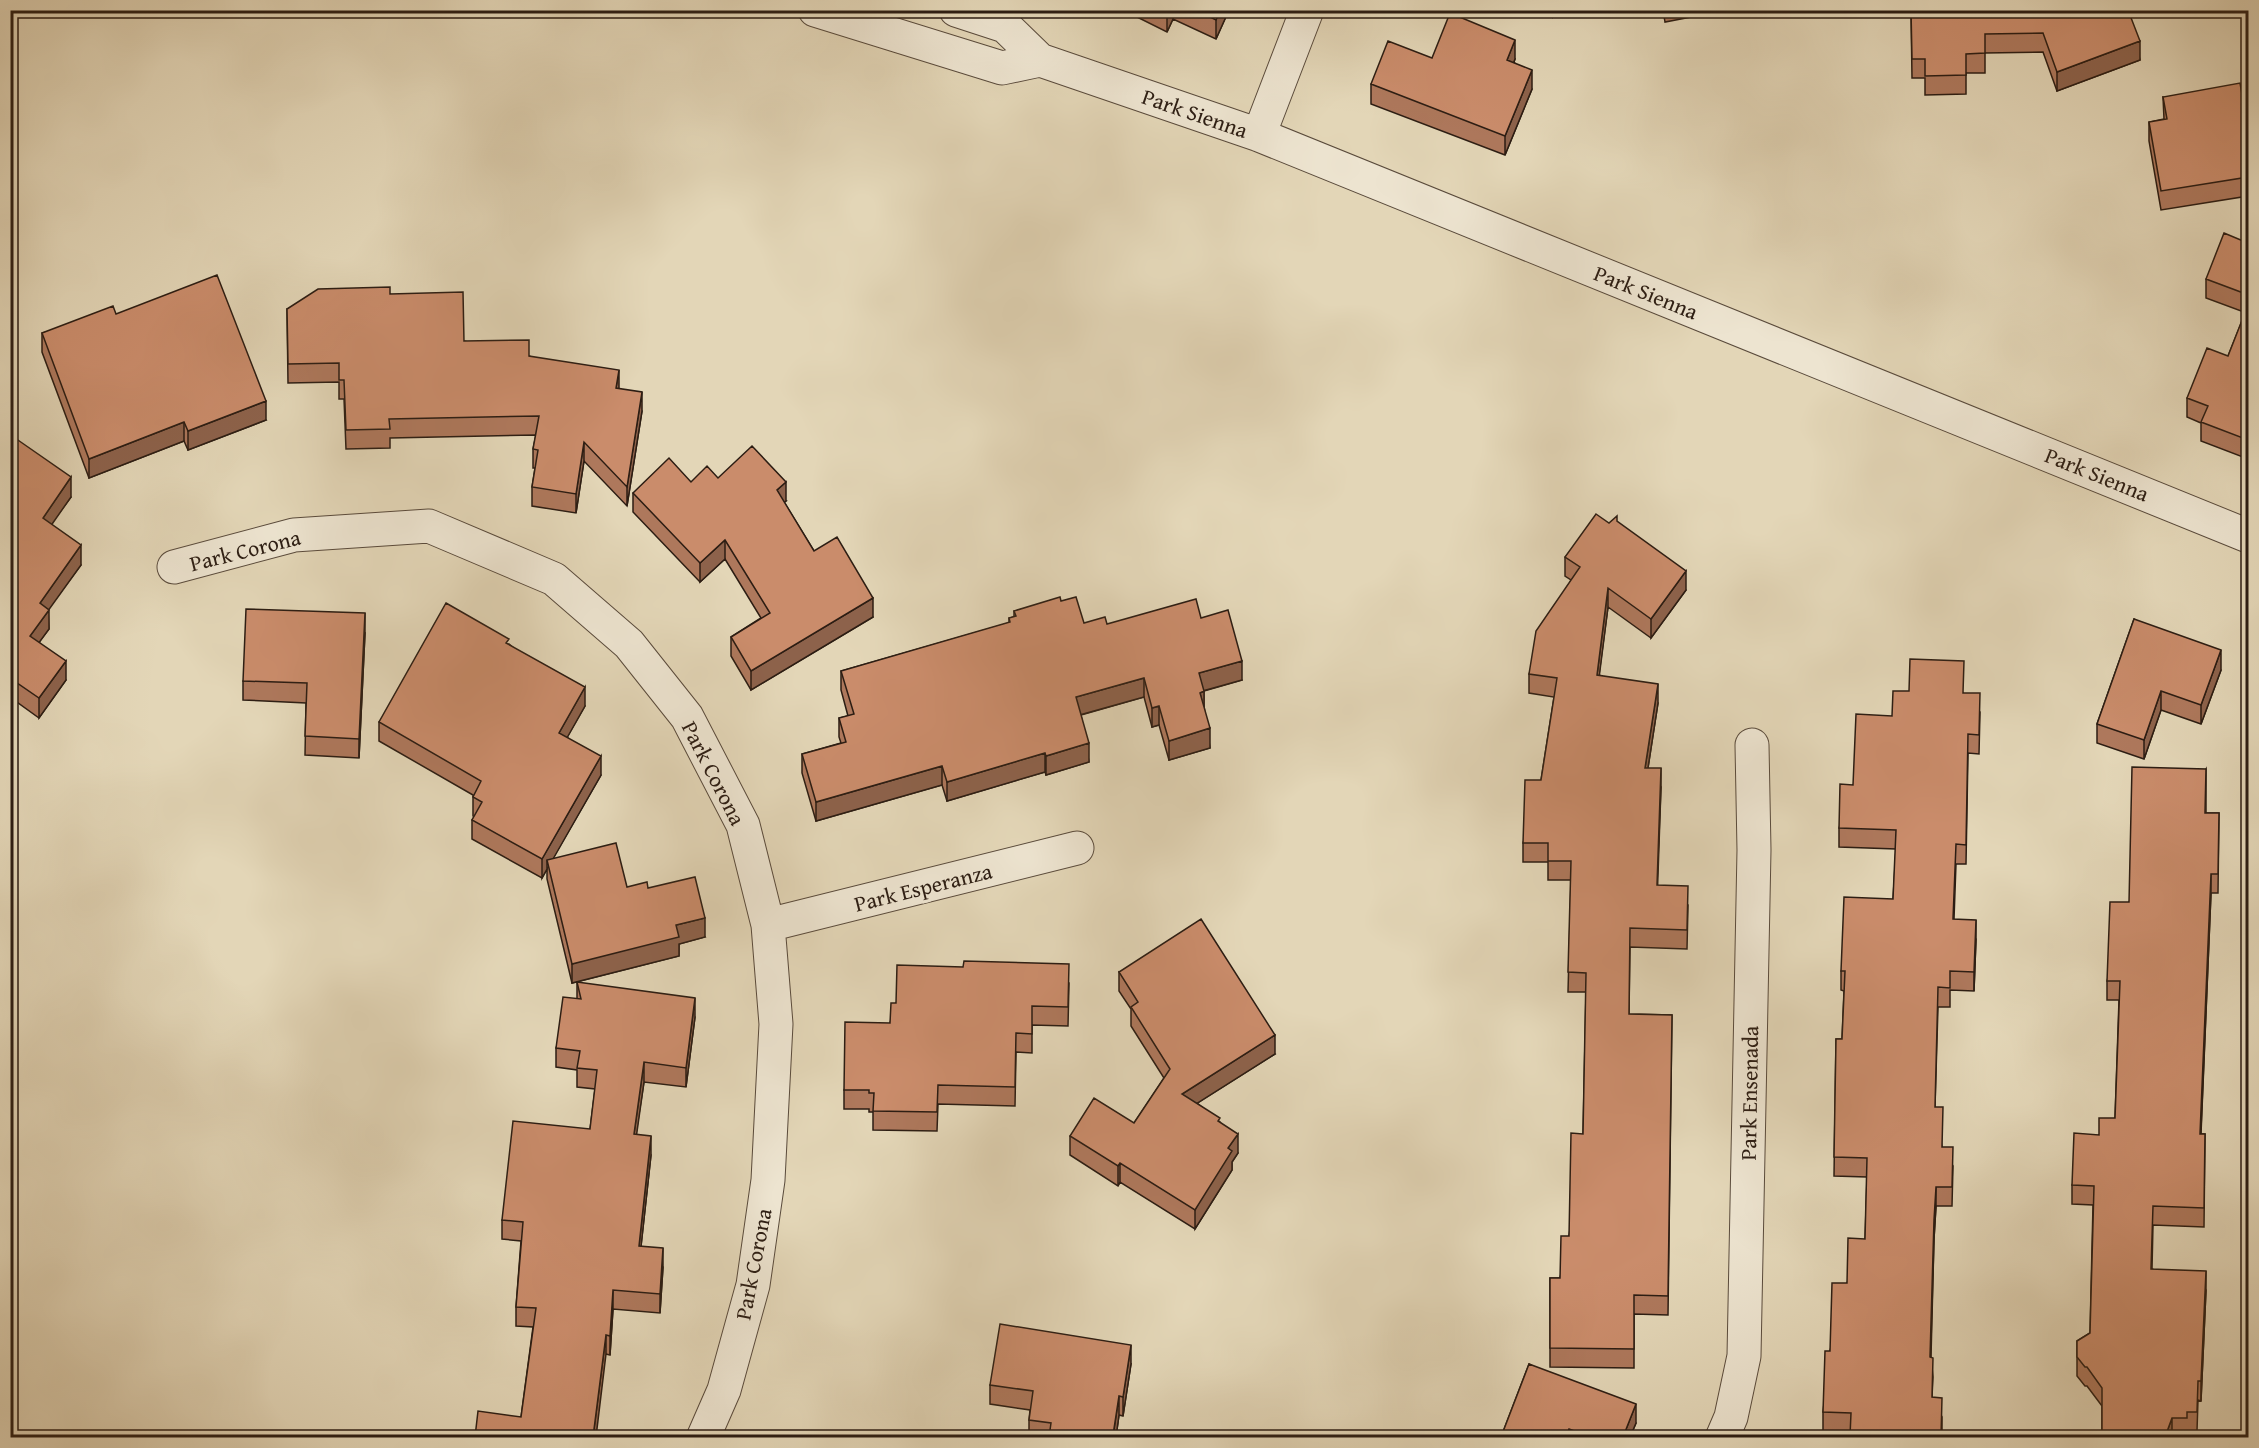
<svg xmlns="http://www.w3.org/2000/svg" width="2259" height="1448" font-family="'Gentium Book Plus',serif">
<rect width="100%" height="100%" fill="#e3d6b7"/>
<filter id="stains"><feTurbulence type="fractalNoise" baseFrequency=".00333" numOctaves="4"/><feColorMatrix values="0 0 0 0 .2 0 0 0 0 .09 0 0 0 0 .02 0 0 0 .5 -.17"/></filter>
<radialGradient id="worn" r=".72"><stop offset=".6" stop-color="#630" stop-opacity="0"/><stop offset="1" stop-color="#630" stop-opacity=".3"/></radialGradient>
<g fill="none" stroke-linecap="round" stroke-linejoin="round">
<defs>
<path id="street" d="M815,10L1002,68L1040,60
M956,10L1005,26L1040,60L1259,135L2248,536
M1259,135L1307,10
M174,567L294,535L429,526L554,579L629,644L687,717L743,825L768,925L776,1024L768,1180L753,1285L724,1390L703,1438
M768,925L1077,848
M1722,1438L1731,1417L1744,1356L1754,850L1752,745"/>
</defs>
<!-- street casing -->
<use href="#street" stroke="#5a4b3c" stroke-width="35"/>
<!-- street -->
<use href="#street" stroke="#ede4d0" stroke-width="33"/>
</g>
<!-- wall -->
<path fill="#ae785c" stroke="#2c1d13" stroke-width="1.5" d="M1123,10H1229L1216,39L1173,19L1167,32Z
M1547,10H1560L1553,17Z
M1663,10H1697V16L1665,22Z
M1911,10H2128L2140,60L2057,91L2043,52L1985,53V73H1966V94L1925,95V78H1912Z
M1432,58L1515,59L1514,62L1532,89L1505,155L1371,104V84Z
M2163,97L2248,128V196L2161,210L2149,141V122L2164,119Z
M2248,243V459L2201,441V423L2187,417V398L2228,356L2244,316V312L2206,298V279Z
M390,294L464,341L529,356L619,389L642,411L627,506L584,461L576,513L532,506V487L535,468H533V449L536,435L390,438V448L346,449L344,399H339V382L288,383L287,309Z
M116,314L266,420L188,450L184,441L89,478L42,352V333Z
M10,444L71,497L51,524L81,565L48,609L49,629L39,642L66,680L39,718L10,697Z
M718,478L786,501L784,502L814,551L873,617L751,690L731,656V637L761,618L725,559L700,582L633,512V493L691,482Z
M1617,522L1686,590L1651,638L1608,607L1599,675L1658,703L1648,768L1661,787L1657,885L1688,905L1687,949L1630,947L1629,1014L1672,1015L1668,1315L1634,1314V1368L1550,1367V1278H1560L1569,1236L1583,1134L1586,992H1568L1571,880H1548V862H1523V843L1541,780L1554,697L1529,693V674L1571,580L1565,576V557L1609,523Z
M1061,601L1084,623L1107,624L1201,618L1242,680L1204,691V706L1210,748L1169,760L1159,725L1152,727L1144,697L1081,715L1089,762L1046,775L1045,772L947,801L942,785L816,821L802,773V754L841,743L839,737V718L848,716L841,690V671L1009,623V618L1014,617V611Z
M2134,619L2221,670L2201,724L2161,710L2144,759L2097,743V724Z
M365,633L359,758L305,755L306,703L243,700V681Z
M509,644L585,706L567,737L601,775L553,858L627,887L648,888L705,937L679,944V956L572,983L547,879V869L542,878L472,839V820L474,817L473,816V795L379,741V722Z
M1963,693L1980,712L1979,754L1968,753L1966,864H1956L1954,919L1976,939L1974,991L1950,990V1007H1938L1935,1107L1942,1147L1953,1166L1952,1206H1936L1934,1239L1931,1357L1933,1377L1932,1397L1942,1417V1437H1850V1432L1823,1431V1412L1830,1351L1847,1283L1865,1239L1867,1177L1834,1176L1836,1039H1842L1844,991L1841,990V971L1893,899L1896,849L1839,847V828L1853,785L1892,716Z
M2206,769V813H2219L2218,893H2211L2201,1134H2205L2204,1227L2153,1225L2152,1269L2206,1290L2201,1401L2198,1400L2197,1431H2187V1437H2102V1406L2087,1386H2085L2077,1376V1341L2090,1333L2093,1205L2072,1204V1185L2099,1135L2115,1118L2119,1000H2107V981L2129,902Z
M1119,972L1275,1054L1197,1103L1220,1122L1238,1153L1232,1162V1170L1195,1229L1120,1182L1118,1186L1070,1155V1136L1134,1123L1164,1078L1131,1026V1009L1119,991Z
M577,982L695,1017L686,1087L644,1082L636,1134L651,1155L641,1246L663,1267L660,1313L613,1309L610,1355L606,1354L521,1417L533,1327L516,1326V1307L521,1241L502,1239V1220L590,1129L595,1089L577,1087V1070L556,1067V1048L577,999Z
M1069,983L1068,1026L1032,1025V1053L1016,1052L1015,1106L938,1104L937,1131L873,1130V1112H869V1109H844V1090L890,1023L896,1003Z
M1131,1364L1123,1416L1119,1415L1116,1437H1029V1420L1030,1410L990,1404V1385Z
M1529,1364L1636,1423L1630,1437H1501Z"/>
<!-- shaded-wall -->
<path fill="#8d624b" stroke="#2c1d13" stroke-width="1.5" d="M1168,10H1173V19L1167,32V13Z
M1220,10H1229L1216,39V20Z
M1553,10H1560L1553,17Z
M1515,40V59L1507,79V60Z
M2140,41V60L2057,91V72Z
M1532,70V89L1505,155V136Z
M619,370V390L616,388Z
M642,392V411L627,506V487Z
M266,401V420L188,450V431Z
M184,422V441L89,478V459Z
M584,442V461L576,513V494Z
M71,477V497L43,537V518Z
M786,482V501L777,509V490Z
M725,540V559L700,582V563Z
M81,545V565L40,622V603Z
M1686,571V590L1651,638V619Z
M1608,588V607L1597,694V675Z
M873,598V617L751,690V671Z
M49,610V629L30,655V636Z
M365,613V633L359,758V739Z
M2221,650V670L2201,724V705Z
M66,661V680L39,718V698Z
M1242,661V680L1199,692V673Z
M1144,678V697L1076,716V697Z
M1658,684V703L1645,787V768Z
M585,687V706L559,752V733Z
M1204,691V710L1200,693Z
M2161,691V710L2144,759V740Z
M1159,706V725L1152,727V708Z
M1210,728V748L1169,760V741Z
M1089,743V762L1046,775V756Z
M1045,753V772L947,801V782Z
M601,756V775L549,866L547,860V869L542,878V859Z
M942,766V785L816,821V802Z
M1661,768V787L1657,904V885Z
M2211,874V893L2200,1153V1134Z
M705,918V937L679,944V956L572,983V964L676,925Z
M1976,920V939L1974,991V972Z
M695,998V1017L686,1087V1068Z
M1275,1035V1054L1182,1113V1094Z
M644,1062V1082L634,1153V1134Z
M1238,1134V1153L1232,1162V1170L1195,1229V1210L1228,1148Z
M651,1136V1155L639,1265V1246Z
M1120,1163V1182L1118,1186V1166Z
M1936,1187V1206L1934,1239L1930,1377L1934,1220Z
M663,1248V1267L660,1313V1294Z
M2206,1271V1290L2201,1401V1381Z
M613,1290V1309L610,1355V1336Z
M606,1335V1354L596,1437H593Z
M1131,1345V1364L1123,1416V1397Z
M1119,1396V1415L1116,1437H1113Z
M1636,1404V1423L1630,1437H1623Z
M2172,1418V1437H2165Z"/>
<!-- building -->
<path fill="#ca8c6b" stroke="#2c1d13" stroke-width="1.5" d="M1196,10H1220L1216,20Z
M1911,10H2128L2140,41L2057,72L2043,33L1985,34V53L1966,54V75L1925,76V59H1912Z
M1450,13L1515,40L1507,60L1532,70L1505,136L1371,84L1388,41L1432,58Z
M2240,83L2248,128V177L2161,191L2149,122L2167,119L2163,97Z
M2224,233L2248,243V300L2244,298L2246,294L2206,279Z
M217,275L266,401L188,431L184,422L89,459L42,333L113,306L116,314Z
M390,287V294L463,292L464,341L529,340V356L619,370L616,388L642,392L627,487L584,442L576,494L532,487L538,450L533,449L539,416L389,419L390,429L346,430L344,380H339V363L288,364L287,309L318,289Z
M2248,305V440L2201,422L2208,406L2187,398L2207,348L2228,356Z
M15,438L71,477L43,518L81,545L40,603L49,610L30,636L66,661L39,698L10,678V444Z
M752,446L786,482L777,490L814,551L837,537L873,598L751,671L731,637L770,613L725,540L700,563L633,493L669,458L691,482L707,466L718,478Z
M1596,514L1609,523L1617,516V521L1686,571L1651,619L1608,588L1597,675L1658,684L1645,768H1661L1657,885L1688,886L1687,930L1630,928L1629,1014L1672,1015L1668,1296L1634,1295V1349L1550,1348V1278H1560L1561,1236H1569L1571,1133L1583,1134L1586,973L1568,972L1571,861H1548V843H1523L1525,780H1541L1557,678L1529,674L1536,631L1580,567L1565,557Z
M1060,597L1061,601L1076,597L1084,623L1105,617L1107,624L1196,599L1201,618L1228,610L1242,661L1199,673L1204,691L1200,693L1210,728L1169,741L1159,706L1152,708L1144,678L1076,697L1089,743L1046,756L1045,753L947,782L942,766L816,802L802,754L846,742L839,718L854,714L841,671L1010,622L1009,618L1016,616L1014,611Z
M446,603L509,639L506,643L585,687L559,733L601,756L542,859L472,820L482,802L473,797L481,781L379,722Z
M246,609L365,613L359,739L305,736L307,683L243,681Z
M2134,619L2221,650L2201,705L2161,691L2144,740L2097,724Z
M1910,659L1964,661L1963,693H1980L1979,735L1968,734L1966,845L1956,844L1953,919L1976,920L1974,972L1950,971V988L1938,987L1935,1107H1943L1942,1147H1953L1952,1187H1936L1934,1220L1930,1357L1933,1358L1932,1397L1942,1398L1941,1437H1883L1850,1436L1851,1413L1823,1412L1825,1351H1830L1832,1283H1847L1848,1238L1865,1239L1867,1158L1834,1157L1836,1039H1842L1845,971H1841L1844,897L1893,899L1896,830L1839,828L1840,784L1853,785L1856,714L1892,716L1893,691H1909Z
M2132,767L2206,769L2205,813H2219L2218,874H2211L2200,1134H2205L2204,1208L2153,1206L2151,1269L2206,1271L2201,1381H2198L2197,1412H2187V1418H2172L2165,1437H2102V1388L2087,1367H2085L2077,1357V1341L2090,1333L2094,1186L2072,1185L2074,1133L2099,1135V1118H2115L2120,981H2107L2110,902H2129Z
M616,843L627,887L647,882L648,888L695,877L705,918L676,925L679,937L572,964L547,860Z
M1201,919L1275,1035L1182,1094L1220,1118L1218,1121L1238,1134L1228,1148L1232,1151L1195,1210L1120,1163L1118,1166L1070,1136L1094,1098L1134,1123L1170,1069L1131,1007L1138,1002L1119,972Z
M964,961L1069,964L1068,1007L1032,1006V1034L1016,1033L1015,1087L938,1085L937,1112L873,1111L874,1093H869V1090H844L845,1022L890,1023L891,1003H896L897,965L963,967Z
M577,982L695,998L686,1068L644,1062L634,1134L651,1136L639,1246L663,1248L660,1294L613,1290L610,1336L606,1335L593,1437H475L478,1411L521,1417L536,1308L516,1307L523,1222L502,1220L513,1121L590,1129L597,1070L577,1068L580,1051L556,1048L563,997L581,999Z
M1000,1324L1131,1345L1123,1397L1119,1396L1113,1435L1096,1432L1095,1437H1049L1051,1423L1029,1420L1033,1391L990,1385Z
M1529,1364L1636,1404L1623,1437H1590L1569,1429L1566,1437H1501Z"/>
<g text-anchor="middle" dominant-baseline="central" stroke-width="6" stroke-linejoin="round" paint-order="stroke">
<!-- street labels -->
<g font-size="22" fill="#2c1d13" stroke="#ede4d0">
<text transform="translate(1195 113) rotate(19)">Park Sienna</text>
<text transform="translate(1646 292) rotate(22)">Park Sienna</text>
<text transform="translate(2097 474) rotate(22)">Park Sienna</text>
<text transform="translate(245 550) rotate(-14)">Park Corona</text>
<text transform="translate(714 773) rotate(63)">Park Corona</text>
<text transform="translate(923 887) rotate(-14)">Park Esperanza</text>
<text transform="translate(1749 1093) rotate(-89)">Park Ensenada</text>
<text transform="translate(753 1264) rotate(-79)">Park Corona</text>
</g>
</g>
<!-- margin -->
<rect width="2259" height="1448" fill="none" stroke="#e3d6b7" stroke-width="36"/>
<rect x="12" y="12" width="2235" height="1424" fill="none" stroke="#2c1d13" stroke-width="3"/>
<rect x="18" y="18" width="2223" height="1412" fill="none" stroke="#2c1d13" stroke-width="1.5"/>
<rect width="100%" height="100%" filter="url(#stains)"/>
<rect width="100%" height="100%" fill="url(#worn)"/>
</svg>
